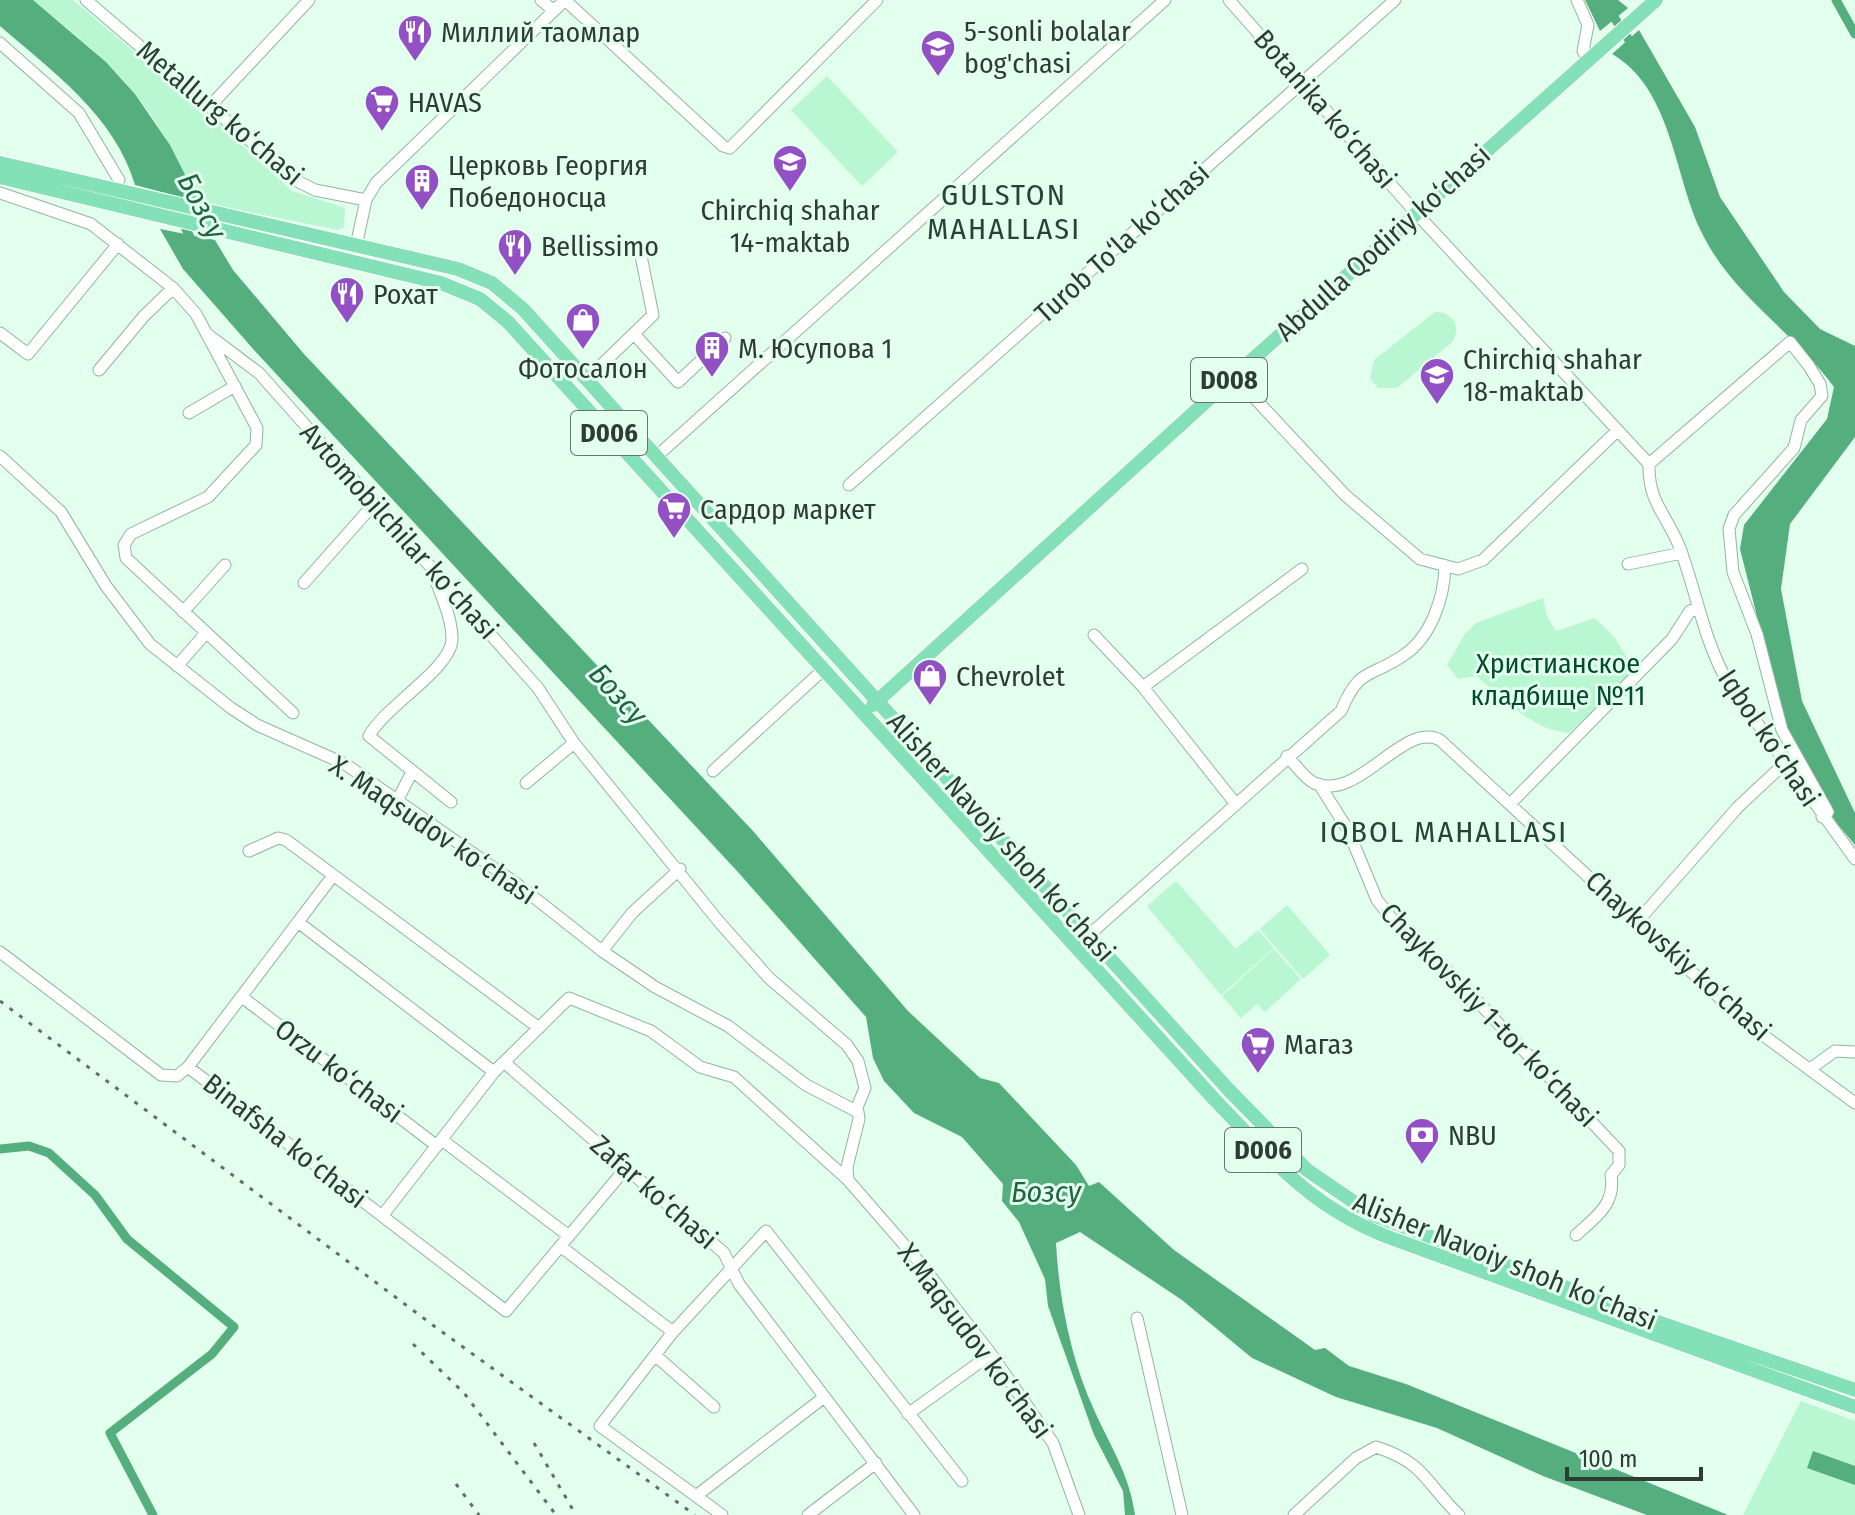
<svg xmlns="http://www.w3.org/2000/svg" width="1855" height="1515" font-family="'Fira Sans Condensed',sans-serif">
<rect width="100%" height="100%" fill="#e3ffed"/>
<!-- green -->
<path fill="#b8f7d1" d="M33,0H73L224,128L292,191L345,208L344,227L338,230L199,202C181,165 163,129 137,96C108,59 69,30 33,0Z
M827,76L898,152L862,186L791,110Z
M1435,312C1453,312 1462,327 1452,342L1397,388H1378L1370,378L1374,360Z
M1543,598L1547,617L1556,631L1595,618L1615,638L1629,661L1626,681L1569,733C1532,730 1504,699 1476,676L1458,679L1447,665L1465,634L1476,623Z
M1176,881L1236,949L1258,930L1274,948L1221,995L1147,906Z
M1287,905L1330,955L1303,979L1260,929Z
M1274,949L1301,979L1265,1012L1257,1004L1241,1018L1222,996Z
M1801,1401L1855,1421V1515H1743Z"/>
<!-- water -->
<path fill="#54ae7e" d="M0,0H33L106,62L135,94L170,145L199,202L135,185C115,116 52,71 0,26Z
M1585,0H1618L1628,8L1600,31Z
M1639,30L1695,127L1720,197L1784,292L1820,329L1855,346V437L1790,524L1781,589L1802,701L1855,813V845L1835,821L1784,723L1740,549L1744,525L1827,419L1834,387C1794,332 1729,293 1700,229C1674,173 1671,88 1612,54Z
M160,229L215,240L233,270L304,354L753,831L908,1011L980,1078L999,1083L1076,1165L1089,1186L1099,1182L1174,1250L1315,1350L1325,1348L1349,1366L1406,1384L1728,1515H1647L1543,1476L1437,1428L1336,1397L1252,1358L1182,1300L1080,1232L1056,1243C1059,1299 1071,1361 1095,1412C1111,1447 1130,1476 1135,1515H1125L1123,1491L1094,1435L1048,1306L1045,1279L1019,1222L1002,1201L1003,1184L962,1137L914,1113L884,1081L873,1058L866,1017L737,871L254,350L183,269Z
M1813,1451L1855,1466V1485L1807,1468Z"/>
<g fill="none" stroke-linecap="round" stroke-linejoin="round">
<!-- canal -->
<path stroke="#54ae7e" stroke-width="9" d="M1603,0L1634,48
M1836,0L1855,34
M173,201L194,246
M0,1149L29,1146L49,1153L95,1195L127,1239L234,1327L212,1354L110,1433L153,1515"/>
<defs>
<path id="minor" d="M86,0L297,181L315,190L366,200
M541,0L553,10
M565,0L723,146L730,148L877,0
M1229,0L1416,213L1649,464
M1577,0L1588,25L1583,51L1589,61
M0,43L79,113L119,180
M211,105L309,0
M0,193L91,224L173,288L196,314L257,428L256,445L208,497L131,534L124,545L126,558L293,713
M356,246L366,200L376,183L565,0
M0,333L28,354L118,244
M207,334L259,373L538,688L574,743L720,923L769,978L847,1045L858,1061L865,1088L856,1110
M634,334L678,382L725,338
M99,370L144,316L173,288
M1234,376L1345,495L1420,559L1458,569L1483,560L1617,431
M587,379L653,315L639,246
M189,413L235,386
M0,456L61,512L106,586L150,644L231,708L257,725L345,764L517,884L602,951L655,987L728,1026L806,1085L858,1112L859,1119L847,1167L848,1180
M657,456L1165,0
M1649,464L1790,342L1809,366L1820,384L1822,396L1801,420L1794,448L1734,515L1729,529L1733,572L1757,634L1782,730L1828,812L1822,817
M1649,464C1648,505 1669,516 1681,551C1697,595 1704,640 1727,681L1855,859
M849,485L1395,0
M1628,564L1682,553
M433,573C440,593 452,617 452,639C452,668 385,706 369,736L451,802
M304,583L373,505
M183,612L225,565
M1094,635L1143,687L1235,803
M177,666L206,633
M1143,687L1302,569
M1287,756C1295,764 1304,778 1314,783C1359,803 1403,720 1440,740L1748,1024L1855,1103
M713,771L824,669
M526,783L574,743
M1319,784L1348,830L1377,900L1393,920L1462,985L1619,1151V1165L1611,1175C1616,1204 1596,1217 1576,1235
M398,799L412,772
M1511,803L1672,639L1690,611L1697,609
M249,851L278,838L286,840L539,1028
M1638,921L1738,807L1785,763
M298,922L494,1072
M1089,935L1341,711C1360,666 1369,679 1404,655C1431,637 1444,598 1445,567
M602,951L632,913L680,869
M0,952L161,1075L177,1076L188,1067L332,877
M242,997L437,1146
M505,1063L724,1253L739,1284L914,1515
M188,1067L506,1311L626,1168
M1810,1069L1835,1051L1855,1052
M442,1140L569,1236
M382,1216L494,1072L569,998L651,1031L700,1067L734,1077L848,1180L920,1263L991,1354L1053,1443L1079,1515
M560,1246L673,1332
M1137,1318L1182,1515
M656,1356L714,1407
M908,1414L991,1354
M696,1496L823,1398
M722,1515L600,1426L673,1332L766,1231L962,1481
M808,1515L876,1463
M1294,1515L1356,1458L1376,1447C1426,1463 1425,1483 1459,1515"/>
<path id="major" d="M0,163L458,269L492,283L523,309L1227,1088L1307,1170L1373,1215L1655,1321L1855,1390
M0,177L441,283L480,299L508,322L1214,1099C1272,1159 1309,1206 1388,1237L1855,1407
M873,705L1234,376L1656,0"/>
</defs>
<!-- minor casing -->
<use href="#minor" stroke="#92b49f" stroke-width="13"/>
<!-- major casing -->
<use href="#major" stroke="#fff" stroke-width="16"/>
<!-- minor -->
<use href="#minor" stroke="#fff" stroke-width="11"/>
<!-- major -->
<use href="#major" stroke="#84e0b7" stroke-width="14"/>
<!-- rail -->
<path stroke="#607266" stroke-width="3" stroke-dasharray="4 8" stroke-linecap="butt" d="M0,1001L434,1326L695,1515
M413,1344L464,1393L556,1515
M534,1443L576,1515
M456,1484L479,1515"/>
</g>
<!-- icons -->
<defs>
<symbol id="restaurant-pin" viewBox="-11 -11 22 30"><path d="M0 17L-7.5 6A9.5 9.5 0 1 1 7.5 6Z" fill="#9350c5" stroke="#e3ffed"/><path d="M-5-6h1v4h1v-4h1v4h1v-4h1v5L-1.5 .5V6h-2V.5L-5-1ZM5-6V6H3V1.5H1.5Q1.5-4 5-6Z" fill="#fff"/></symbol>
<symbol id="school-pin" viewBox="-11 -11 22 30"><path d="M0 17L-7.5 6A9.5 9.5 0 1 1 7.5 6Z" fill="#9350c5" stroke="#e3ffed"/><path d="M0-5L7-2L0 1L-7-2ZM-4 1L0 2.5L4 1V4Q0 6-4 4Z" fill="#fff"/></symbol>
<symbol id="supermarket-pin" viewBox="-11 -11 22 30"><path d="M0 17L-7.5 6A9.5 9.5 0 1 1 7.5 6Z" fill="#9350c5" stroke="#e3ffed"/><path d="M-6-5.5h2.5l.6 2H6L4.5 2H-2.5L-4.4-4H-6ZM-1.5 3.2a1.3 1.3 0 1 0 .1 0ZM3 3.2a1.3 1.3 0 1 0 .1 0Z" fill="#fff"/></symbol>
<symbol id="building-pin" viewBox="-11 -11 22 30"><path d="M0 17L-7.5 6A9.5 9.5 0 1 1 7.5 6Z" fill="#9350c5" stroke="#e3ffed"/><path d="M-4-6H4V6H1V3H-1V6H-4ZM-2.5-4.3h1.7v1.8h-1.7ZM.8-4.3h1.7v1.8H.8ZM-2.5-1h1.7V.8h-1.7ZM.8-1h1.7V.8H.8Z" fill="#fff"/></symbol>
<symbol id="shop-pin" viewBox="-11 -11 22 30"><path d="M0 17L-7.5 6A9.5 9.5 0 1 1 7.5 6Z" fill="#9350c5" stroke="#e3ffed"/><path d="M-5-2.5h2.3a2.7 3.5 0 0 1 5.4 0H5L5.5 6h-11ZM-1.5-2.5h3a1.5 2.3 0 0 0-3 0Z" fill="#fff"/></symbol>
<symbol id="bank-pin" viewBox="-11 -11 22 30"><path d="M0 17L-7.5 6A9.5 9.5 0 1 1 7.5 6Z" fill="#9350c5" stroke="#e3ffed"/><path d="M-6-4H6V4H-6ZM0-2.3a2.3 2.3 0 1 0 0 4.6a2.3 2.3 0 1 0 0-4.6Z" fill="#fff"/></symbol>
</defs>
<g fill-rule="evenodd">
<use href="#restaurant-pin" x="395" y="12" width="40" height="54"/>
<use href="#school-pin" x="918" y="27" width="40" height="54"/>
<use href="#supermarket-pin" x="362" y="82" width="40" height="54"/>
<use href="#school-pin" x="770" y="142" width="40" height="54"/>
<use href="#building-pin" x="402" y="161" width="40" height="54"/>
<use href="#restaurant-pin" x="495" y="226" width="40" height="54"/>
<use href="#restaurant-pin" x="327" y="274" width="40" height="54"/>
<use href="#shop-pin" x="563" y="300" width="40" height="54"/>
<use href="#building-pin" x="692" y="328" width="40" height="54"/>
<use href="#school-pin" x="1417" y="355" width="40" height="54"/>
<use href="#supermarket-pin" x="654" y="489" width="40" height="54"/>
<use href="#shop-pin" x="910" y="656" width="40" height="54"/>
<use href="#supermarket-pin" x="1238" y="1024" width="40" height="54"/>
<use href="#bank-pin" x="1402" y="1115" width="40" height="54"/>
</g>
<g text-anchor="middle" dominant-baseline="central" stroke-width="6" stroke-linejoin="round" paint-order="stroke">
<!-- shield labels -->
<g fill="#e3ffed" stroke="#64766b" stroke-width="2">
<rect x="1191" y="358" width="76" height="44" rx="6"/>
<rect x="571" y="411" width="76" height="44" rx="6"/>
<rect x="1225" y="1128" width="76" height="44" rx="6"/>
</g>
<g font-size="26" font-weight="bold" fill="#2e3c33">
<text x="1229" y="380">D008</text>
<text x="609" y="433">D006</text>
<text x="1263" y="1150">D006</text>
</g>
<!-- poi labels -->
<g font-size="28" fill="#2e3c33" stroke="#e3ffed" text-anchor="start">
<text x="964" y="31">5-sonli bolalar<tspan x="964" dy="32">bog'chasi</tspan></text>
<text x="441" y="32">Миллий таомлар</text>
<text x="408" y="102">HAVAS</text>
<text x="448" y="165">Церковь Георгия<tspan x="448" dy="32">Победоносца</tspan></text>
<text x="790" y="210" text-anchor="middle">Chirchiq shahar<tspan x="790" dy="32">14-maktab</tspan></text>
<text x="541" y="246">Bellissimo</text>
<text x="373" y="294">Рохат</text>
<text x="738" y="348">М. Юсупова 1</text>
<text x="1463" y="359">Chirchiq shahar<tspan x="1463" dy="32">18-maktab</tspan></text>
<text x="583" y="368" text-anchor="middle">Фотосалон</text>
<text x="700" y="509">Сардор маркет</text>
<text x="956" y="676">Chevrolet</text>
<text x="1284" y="1044">Магаз</text>
<text x="1448" y="1135">NBU</text>
</g>
<!-- street labels -->
<g font-size="28" fill="#2e3c33" stroke="#e3ffed">
<text transform="translate(1325 109) rotate(49)">Botanika ko‘chasi</text>
<text transform="translate(220 113) rotate(40)">Metallurg ko‘chasi</text>
<text transform="translate(1122 243) rotate(-42)">Turob To‘la ko‘chasi</text>
<text transform="translate(1383 243) rotate(-42)">Abdulla Qodiriy ko‘chasi</text>
<text transform="translate(399 531) rotate(48)">Avtomobilchilar ko‘chasi</text>
<text transform="translate(1769 738) rotate(56)">Iqbol koʻchasi</text>
<text transform="translate(433 830) rotate(34)">X. Maqsudov ko‘chasi</text>
<text transform="translate(1001 837) rotate(48)">Alisher Navoiy shoh koʻchasi</text>
<text transform="translate(1678 956) rotate(42)">Chaykovskiy ko‘chasi</text>
<text transform="translate(1489 1015) rotate(46)">Chaykovskiy 1-tor ko‘chasi</text>
<text transform="translate(339 1071) rotate(37)">Orzu ko‘chasi</text>
<text transform="translate(285 1141) rotate(38)">Binafsha ko‘chasi</text>
<text transform="translate(654 1192) rotate(41)">Zafar ko‘chasi</text>
<text transform="translate(1505 1261) rotate(22)">Alisher Navoiy shoh koʻchasi</text>
<text transform="translate(975 1341) rotate(53)">X.Maqsudov ko‘chasi</text>
</g>
<!-- park labels -->
<g font-size="28" fill="#004c2d" stroke="#e3ffed">
<text x="1558" y="663">Христианское<tspan x="1558" dy="32">кладбище №11</tspan></text>
</g>
<!-- neighbourhood labels -->
<g font-size="30" letter-spacing="2" fill="#264333" stroke="#e3ffed">
<text x="1004" y="195">GULSTON<tspan x="1004" dy="34">MAHALLASI</tspan></text>
<text x="1444" y="832">IQBOL MAHALLASI</text>
</g>
<!-- water labels -->
<g font-size="30" font-style="italic" fill="#216342" stroke="#e3ffed">
<text transform="translate(202 206) rotate(62)">Бозсу</text>
<text transform="translate(618 694) rotate(48)">Бозсу</text>
<text x="1046" y="1192">Бозсу</text>
</g>
</g>
<!-- scale -->
<path d="M1567 1467v12h134v-12" fill="none" stroke="#2e3c33" stroke-width="4"/>
<text x="1579" y="1467" font-size="24" fill="#2e3c33" stroke="#e3ffed" stroke-width="6" paint-order="stroke">100 m</text>
</svg>
